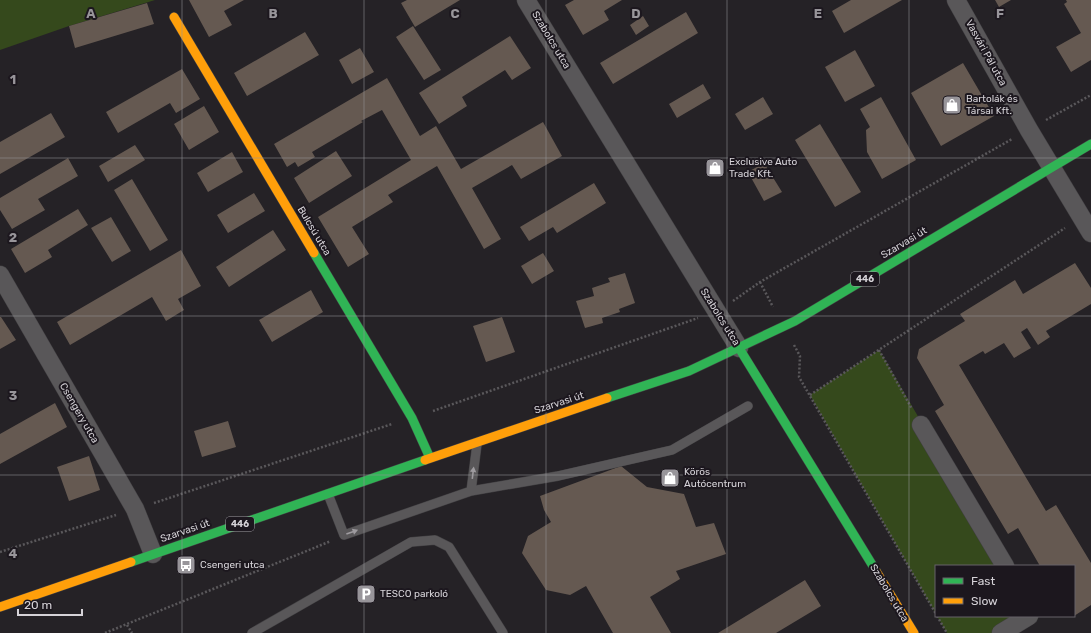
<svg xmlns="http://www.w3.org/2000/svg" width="1091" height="633" font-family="Rubik,sans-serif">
<rect width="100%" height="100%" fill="#252226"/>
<!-- green -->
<path fill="#35491c" d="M0,0H155L69,26L0,50Z
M879,350L1006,566H936V614L810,395Z
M937,616H1029L1001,633H947Z"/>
<!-- building -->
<path fill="#655951" d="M189,0H244L224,11L232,25L209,37Z
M407,0H460L415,27L401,3Z
M574,0H622L604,11L609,20L583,35L565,5Z
M851,0H902L844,33L832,11Z
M995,0H1011L999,7Z
M1066,0H1091V60L1071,72L1056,47L1081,33L1064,4L1067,2Z
M147,3L154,24L75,48L69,26Z
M686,12L698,33L613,84L600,63Z
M643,16L649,26L636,35L630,25Z
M413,26L441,70L424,80L396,37Z
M305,32L319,55L247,96L234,73Z
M510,36L531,68L512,80L505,70L462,97L467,106L439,124L419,93Z
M360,48L374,72L352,84L339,60Z
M855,50L875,86L845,102L825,67Z
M963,63L994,116L941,146L911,93Z
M182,69L200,99L176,113L170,103L118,133L106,112Z
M387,78L420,136L436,126L461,169L543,122L562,156L521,179L512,165L472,188L501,239L484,249L437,166L388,195L393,202L352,227L369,254L348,267L318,217L411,160L382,110L361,121L363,122L312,152L315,157L298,167L295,162L287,167L274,144Z
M703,84L711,98L677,118L669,104Z
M763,97L773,114L745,130L735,114Z
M881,97L916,160L882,179L867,152L866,130L870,127L860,109Z
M204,106L219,132L189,150L174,124Z
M51,113L65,137L0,174V142Z
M820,124L861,192L835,207L795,140Z
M135,145L145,160L108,182L99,166Z
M336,151L352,176L309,203L294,178Z
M232,152L243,172L208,192L197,173Z
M68,158L78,176L38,199L45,210L12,229L0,210V198Z
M764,163L782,192L764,201L748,172Z
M132,179L168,240L150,251L114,190Z
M594,183L606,203L557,233L553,227L529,241L520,227Z
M254,193L265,211L228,233L217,215Z
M78,209L88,225L48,250L52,257L25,273L11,249Z
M111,217L131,251L112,262L91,228Z
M273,230L286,250L229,287L216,267Z
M181,250L201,286L178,299L184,310L166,321L152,297L70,345L57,322Z
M543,253L554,271L532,284L521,266Z
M1075,263L1091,288V304L1046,331L1050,337L1038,345L1027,328L1021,332L1031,348L1014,358L1004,343L985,354L983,351L959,365L1046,511L1056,505L1091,563V605L1074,616V566H1040L1018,528L1008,534L935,411L944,405L917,358L919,349L965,321L960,314L1015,280L1023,294Z
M625,273L635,303L619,309L620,312L602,318L603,323L585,328L576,301L594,296L592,288L610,282L608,278Z
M311,290L323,312L272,342L259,320Z
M0,317H1L16,340L0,349Z
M502,317L515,352L486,362L473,326Z
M55,403L67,427L0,464V434Z
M228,421L236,447L202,457L194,431Z
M89,456L100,490L69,501L57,467Z
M621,466L647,487L684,494L696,527L714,523L726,554L676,571L680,579L650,597L671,633H613L586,586L570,595L546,590L522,553L528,536L551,522L544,510L540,496Z
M805,580L821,606L776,633H718Z"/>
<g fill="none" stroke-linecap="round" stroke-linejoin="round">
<defs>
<path id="lane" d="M471,491L558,476L672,450L748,406
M328,494L344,535L471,491L477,444
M252,633L411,542L435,540L449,547L503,633"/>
<path id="street" d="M526,0L739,348
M956,0L1029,130L1091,233
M0,275L135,509L153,554
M921,425L1005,566
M1001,633L1029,616"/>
<path id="fast" d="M314,253L412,418L430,458
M739,348L876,571
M607,398L689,371L795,321L1091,144
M131,562L425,460"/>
<path id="slow" d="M174,17L314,253
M425,460L607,398
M876,571L914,633
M0,607L131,562"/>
</defs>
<!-- lane casing -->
<use href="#lane" stroke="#424043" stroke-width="10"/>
<!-- street casing -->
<use href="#street" stroke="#424043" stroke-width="19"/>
<!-- fast casing -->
<use href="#fast" stroke="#424043" stroke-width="10"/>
<!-- slow casing -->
<use href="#slow" stroke="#424043" stroke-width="10"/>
<!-- path -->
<path stroke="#5a585b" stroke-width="2.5" stroke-dasharray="2 2" stroke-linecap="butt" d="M1046,120L1091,95
M760,282L773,307
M733,301L760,282L1012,139
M794,345L800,356L799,377L936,614
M879,350L912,409
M810,395L1065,228
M433,411L698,318
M154,503L392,424
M0,552L116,515
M937,616L947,633
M127,625L132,633
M105,633L331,541"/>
<!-- lane -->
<use href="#lane" stroke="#595759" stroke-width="9"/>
<!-- street -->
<use href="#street" stroke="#595759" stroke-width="18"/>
<!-- fast -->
<use href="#fast" stroke="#30b455" stroke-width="9"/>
<!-- slow -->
<use href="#slow" stroke="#ff9f0a" stroke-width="9"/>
</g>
<!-- one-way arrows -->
<defs><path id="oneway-solid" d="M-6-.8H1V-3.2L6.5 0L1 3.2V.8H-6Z"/></defs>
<g fill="#9e9b9f">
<use href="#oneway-solid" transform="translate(473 473) rotate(-83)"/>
<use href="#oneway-solid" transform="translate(352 532) rotate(-20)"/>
</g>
<!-- grid -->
<path fill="none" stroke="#98959a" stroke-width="1" stroke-opacity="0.55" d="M182,0V633M364,0V633M546,0V633M727,0V633M909,0V633M0,158H1091M0,316H1091M0,475H1091"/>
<!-- icons -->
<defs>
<symbol id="shop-square" viewBox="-11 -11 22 22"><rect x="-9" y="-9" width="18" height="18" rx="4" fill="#98959a" stroke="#1c171e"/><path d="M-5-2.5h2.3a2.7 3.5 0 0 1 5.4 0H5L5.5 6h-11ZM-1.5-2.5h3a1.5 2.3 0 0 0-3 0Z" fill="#fff"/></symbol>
<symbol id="bus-square" viewBox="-11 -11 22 22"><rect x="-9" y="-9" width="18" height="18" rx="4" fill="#98959a" stroke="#1c171e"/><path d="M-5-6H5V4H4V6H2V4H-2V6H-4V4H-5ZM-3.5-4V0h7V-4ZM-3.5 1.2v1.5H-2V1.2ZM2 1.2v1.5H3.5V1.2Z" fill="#fff"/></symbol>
<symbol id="parking-square" viewBox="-11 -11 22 22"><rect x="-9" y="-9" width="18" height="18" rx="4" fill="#98959a" stroke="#1c171e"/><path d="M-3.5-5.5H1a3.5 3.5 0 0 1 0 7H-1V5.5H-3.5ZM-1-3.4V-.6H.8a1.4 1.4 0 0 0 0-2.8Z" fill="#fff"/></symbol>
</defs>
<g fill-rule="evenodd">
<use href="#shop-square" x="941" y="94" width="22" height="22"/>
<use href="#shop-square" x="704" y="157" width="22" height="22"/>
<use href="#shop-square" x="659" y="467" width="22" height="22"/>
<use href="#bus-square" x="175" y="554" width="22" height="22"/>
<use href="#parking-square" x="355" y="583" width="22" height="22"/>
</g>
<g text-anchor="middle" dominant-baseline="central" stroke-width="4" stroke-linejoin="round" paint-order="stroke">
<!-- shield labels -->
<g fill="#1c171e" stroke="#9e9ba0" stroke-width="1">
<rect x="851" y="272" width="28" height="14" rx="3"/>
<rect x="226" y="517" width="28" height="14" rx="3"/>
</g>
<g font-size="9" font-weight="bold" fill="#d6d3d8">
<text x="865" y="279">446</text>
<text x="240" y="524">446</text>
</g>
<!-- street labels -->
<g font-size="10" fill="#d6d3d8" stroke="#1c171e">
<text transform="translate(551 40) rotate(59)">Szabolcs utca</text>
<text transform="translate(986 53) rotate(61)">Vasvári Pál utca</text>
<text transform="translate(314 231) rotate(59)">Bulcsú utca</text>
<text transform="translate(904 243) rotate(-31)">Szarvasi út</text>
<text transform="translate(720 317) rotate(58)">Szabolcs utca</text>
<text transform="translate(559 403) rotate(-18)">Szarvasi út</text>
<text transform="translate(79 413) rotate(60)">Csengery utca</text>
<text transform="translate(185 531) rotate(-19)">Szarvasi út</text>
<text transform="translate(889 593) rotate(59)">Szabolcs utca</text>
</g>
<!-- poi labels -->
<g font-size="10" fill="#d6d3d8" stroke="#1c171e" text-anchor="start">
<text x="966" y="99">Bartolák és<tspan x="966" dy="12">Társai Kft.</tspan></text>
<text x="729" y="162">Exclusive Auto<tspan x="729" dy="12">Trade Kft.</tspan></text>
<text x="684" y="472">Körös<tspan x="684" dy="12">Autócentrum</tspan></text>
<text x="200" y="565">Csengeri utca</text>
<text x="380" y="594">TESCO parkoló</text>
</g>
</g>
<g font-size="13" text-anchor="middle" font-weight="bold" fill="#98959a" stroke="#1c171e" stroke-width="4" stroke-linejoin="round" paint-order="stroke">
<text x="91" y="18">A</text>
<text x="273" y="18">B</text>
<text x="455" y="18">C</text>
<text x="636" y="18">D</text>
<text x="818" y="18">E</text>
<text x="1000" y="18">F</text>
<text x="13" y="84">1</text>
<text x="13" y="242">2</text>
<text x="13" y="400">3</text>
<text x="13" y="558">4</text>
</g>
<!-- legend -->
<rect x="935" y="565" width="140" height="52" fill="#1c171e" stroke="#666268"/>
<rect x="943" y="578" width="20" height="6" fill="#30b455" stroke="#666268"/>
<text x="971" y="585" font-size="12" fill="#d6d3d8">Fast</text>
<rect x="943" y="598" width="20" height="6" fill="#ff9f0a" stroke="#666268"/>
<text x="971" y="605" font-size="12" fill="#d6d3d8">Slow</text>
<!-- scale -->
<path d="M18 609v6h64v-6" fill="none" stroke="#d6d3d8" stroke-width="2"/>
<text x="24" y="609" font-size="12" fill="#d6d3d8" stroke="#1c171e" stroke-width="3" paint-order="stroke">20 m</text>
</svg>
